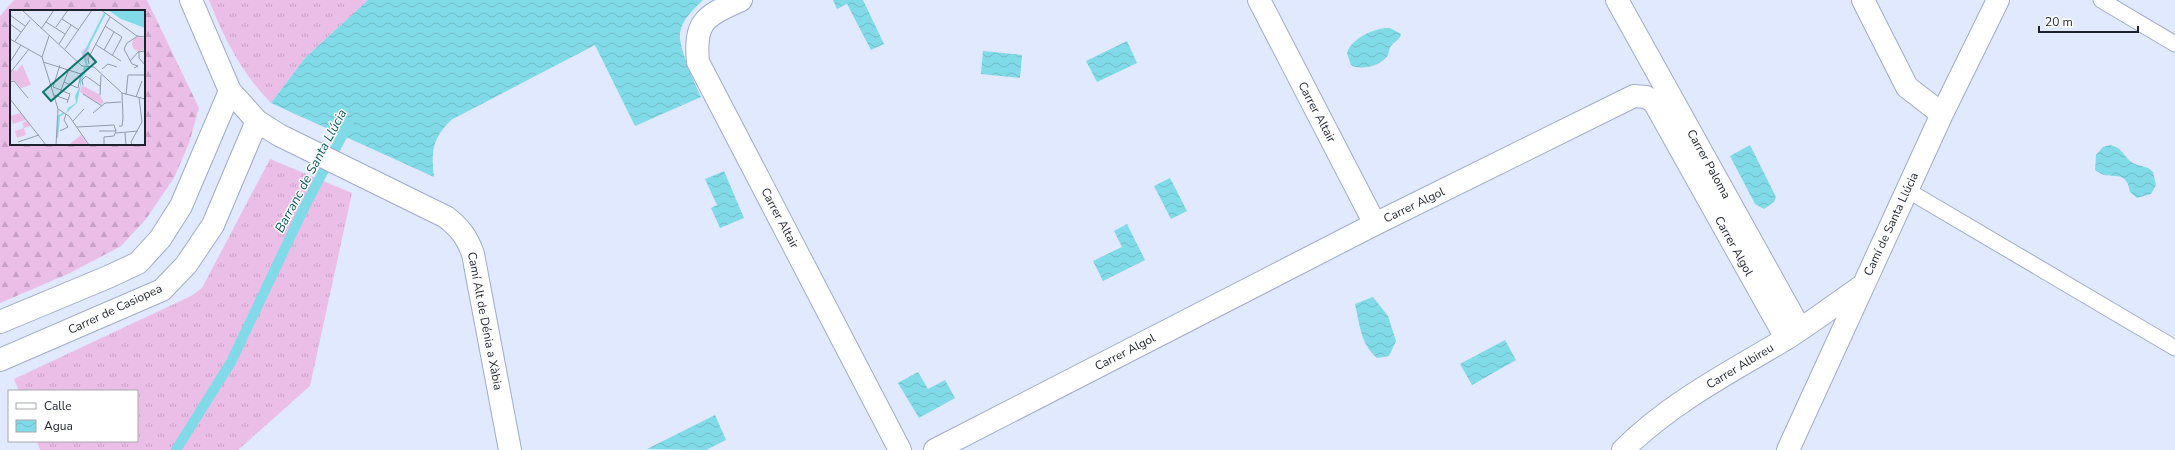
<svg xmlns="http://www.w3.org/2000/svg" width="2175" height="450" font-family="'Nunito Sans',sans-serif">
<defs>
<pattern id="grass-tufts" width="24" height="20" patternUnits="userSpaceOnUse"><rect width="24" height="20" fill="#ebbee8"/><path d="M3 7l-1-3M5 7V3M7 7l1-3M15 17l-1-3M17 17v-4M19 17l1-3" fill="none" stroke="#c9a3c7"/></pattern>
<pattern id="forest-firs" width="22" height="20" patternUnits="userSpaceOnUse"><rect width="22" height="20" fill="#ebbee8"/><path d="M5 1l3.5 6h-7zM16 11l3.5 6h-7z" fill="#c9a3c7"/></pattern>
<pattern id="water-waves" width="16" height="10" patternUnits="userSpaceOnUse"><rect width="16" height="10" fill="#81dae7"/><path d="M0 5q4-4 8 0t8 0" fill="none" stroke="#6fbbc6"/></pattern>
</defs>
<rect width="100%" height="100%" fill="#e0e9fe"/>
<!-- grass -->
<path fill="url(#grass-tufts)" d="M209,0H368L305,58L271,103C243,75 223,37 209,0Z
M270,159L352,193L310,386L238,450H40L37,441H137V391H19L14,379L191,296L202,288Z"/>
<!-- forest -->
<path fill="url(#forest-firs)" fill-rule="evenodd" d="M14,0H147L199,108L189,143L174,178L146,219L121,246L70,273L0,303V16ZM11,11H144V144H11Z"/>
<!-- water -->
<path fill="url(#water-waves)" d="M368,0H703C694,9 682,19 680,33C678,47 695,84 701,97L635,126L595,45L451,120C432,139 431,152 434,177L271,103L305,58Z
M833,0H863L884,44L871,50L847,4L837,9Z
M1390,28L1401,34C1399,41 1395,41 1391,46C1389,48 1389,52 1388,55C1381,66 1361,71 1351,65L1347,53C1351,38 1376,27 1390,28Z
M1127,41L1137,63L1097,82L1086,61Z
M983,51L1022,55L1020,78L981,74Z
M1750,145L1776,197L1774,202L1764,209L1755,204L1730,156Z
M2110,145C2124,148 2123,157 2133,163C2140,167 2147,165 2153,172L2156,185L2151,194L2137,198L2130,192C2126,166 2110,183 2095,170L2096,155L2103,147Z
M724,171L744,218L720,228L711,208L717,205L705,179Z
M1170,178L1187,211L1171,219L1154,186Z
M1127,224L1145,260L1103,281L1093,261L1122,247L1114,231Z
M1373,297L1388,316L1396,341L1389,356L1377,358C1360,343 1360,325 1355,304Z
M1505,340L1516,360L1472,385L1460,364Z
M918,372L928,389L945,380L955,398L919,418L898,383Z
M715,415L726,440L706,450L647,449Z"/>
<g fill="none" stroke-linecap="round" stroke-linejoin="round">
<!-- stream -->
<path stroke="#81dae7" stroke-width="10" d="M176,450L231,362L305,206L348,125"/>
<defs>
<path id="service" d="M2101,0L2175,44
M1907,190L2175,348"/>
<path id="minor" d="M191,0L230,91L257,121L279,135L446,217C460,228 467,237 473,254L510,450
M741,0C706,16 694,20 698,62L900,450
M1259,0L1375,224
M1617,0L1800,329
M1863,0L1907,87L1942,114
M0,322L108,277L138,263L160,239L181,206L230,91
M0,360L162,290L186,265L213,225L257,121
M935,450L1375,224L1634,96L1646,97L1654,102L1786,338
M1623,450C1669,404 1728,373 1784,340C1811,323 1836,304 1862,286
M1788,450L1942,114L1998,0"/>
</defs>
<!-- service casing -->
<use href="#service" stroke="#9eabcc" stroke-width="17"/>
<!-- minor casing -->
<use href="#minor" stroke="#9eabcc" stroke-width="24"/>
<!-- service -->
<use href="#service" stroke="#fff" stroke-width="15"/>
<!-- minor -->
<use href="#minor" stroke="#fff" stroke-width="22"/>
</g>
<g text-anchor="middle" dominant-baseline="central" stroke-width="3" stroke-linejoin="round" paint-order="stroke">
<!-- street labels -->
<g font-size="12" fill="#1d222e" stroke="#fff">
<text transform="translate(1317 112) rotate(62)">Carrer Altair</text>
<text transform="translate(1709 164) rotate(61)">Carrer Paloma</text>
<text transform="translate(1414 205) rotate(-26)">Carrer Algol</text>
<text transform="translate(780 218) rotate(62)">Carrer Altair</text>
<text transform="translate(1891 224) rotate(-65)">Camí de Santa Llúcia</text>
<text transform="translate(1734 246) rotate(61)">Carrer Algol</text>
<text transform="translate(115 309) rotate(-25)">Carrer de Casiopea</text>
<text transform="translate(485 321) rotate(79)">Camí Alt de Dénia a Xàbia</text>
<text transform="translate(1125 352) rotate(-27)">Carrer Algol</text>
<text transform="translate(1740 366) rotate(-31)">Carrer Albireu</text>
</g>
<!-- water labels -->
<g font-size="13" font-style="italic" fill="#055761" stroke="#fff">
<text transform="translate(311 171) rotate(-62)">Barranc de Santa Llúcia</text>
</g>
</g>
<!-- overview -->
<g transform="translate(10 10)">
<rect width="135" height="135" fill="#e0e9fe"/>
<path d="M78,36L80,37L77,43L79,45L76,55L71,42ZM12,54L21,75L11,78L4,70L0,71V64L3,60L7,61ZM72,75L90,85L94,93L90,94L70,82ZM10,103L16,110L3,114L0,106ZM17,111L21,116L14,118L16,125L7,128L5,121L14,118L12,113Z" fill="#ebbee8"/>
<path d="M122 34a7 7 0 1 1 14 0a7 7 0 1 1-14 0ZM71,125L78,135H60L61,133Z" fill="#ebbee8"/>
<path d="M98,0H135V18L111,9ZM79,55L72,70L67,93L56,103L58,98L66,93L65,86L70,76V63L73,62L74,56Z" fill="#81dae7"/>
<path fill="none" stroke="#81dae7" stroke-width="2" d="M77,56L74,44L95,3M47,128L49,106L54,103"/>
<path fill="none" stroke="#9299ab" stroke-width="1" d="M12,0L72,56L84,57L112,83L135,89M91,0L127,26L135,27M0,5L15,16M52,9L69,20M36,12L55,24M0,14L11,22M95,16L112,27L102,46M46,17L58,0M31,19L44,0M0,29L32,47L48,99L46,135M5,31L20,10M49,34L61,15M85,34L111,51M55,39L82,0M94,40L104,22M129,41V48L135,55M32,47L39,26M120,51L128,42L135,41M0,52L11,35M33,52L71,64L68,78L54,72M79,54L78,49L100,7M124,58L128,56L122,54L114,39L117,33L128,26M92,59L98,54L107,57M0,63L19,39M0,72L4,71L18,88M73,75L72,70L76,66L90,76M43,77L51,80L59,59M43,77L50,55M50,80L60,84L58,90M73,84L92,96M44,85L58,90L57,93M90,85L91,65M116,85L118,65H135M126,87L132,71M0,89L36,135M48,99L59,106L79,135M83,103L95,93L111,92M63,111L74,99M109,116H112L113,108L112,83M67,117L104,115L106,121M50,121L58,117L54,110L56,104M89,121H106M106,123L128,121M115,123L116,135M8,132L29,125M94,135V127L104,126L106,121M122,135L121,132L132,112L129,87"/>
<path fill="#0f766e" fill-opacity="0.15" stroke="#0f766e" stroke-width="2" d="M78,43L86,52L41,91L33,82Z"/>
<rect width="135" height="135" fill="none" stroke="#1d222e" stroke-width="2"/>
</g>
<!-- legend -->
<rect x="8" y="390" width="130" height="52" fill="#ffffff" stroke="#a5a7ab"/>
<rect x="16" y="403" width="20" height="6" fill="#ffffff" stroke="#a5a7ab"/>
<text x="44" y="410" font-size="12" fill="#1d222e">Calle</text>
<rect x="16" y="420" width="20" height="12" fill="url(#water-waves)" stroke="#a5a7ab"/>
<text x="44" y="430" font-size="12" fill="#1d222e">Agua</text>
<!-- scale -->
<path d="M2039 26v6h99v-6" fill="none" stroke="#1d222e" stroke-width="2"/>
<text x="2045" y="26" font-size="12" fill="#1d222e" stroke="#ffffff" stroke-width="3" paint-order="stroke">20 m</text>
</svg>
